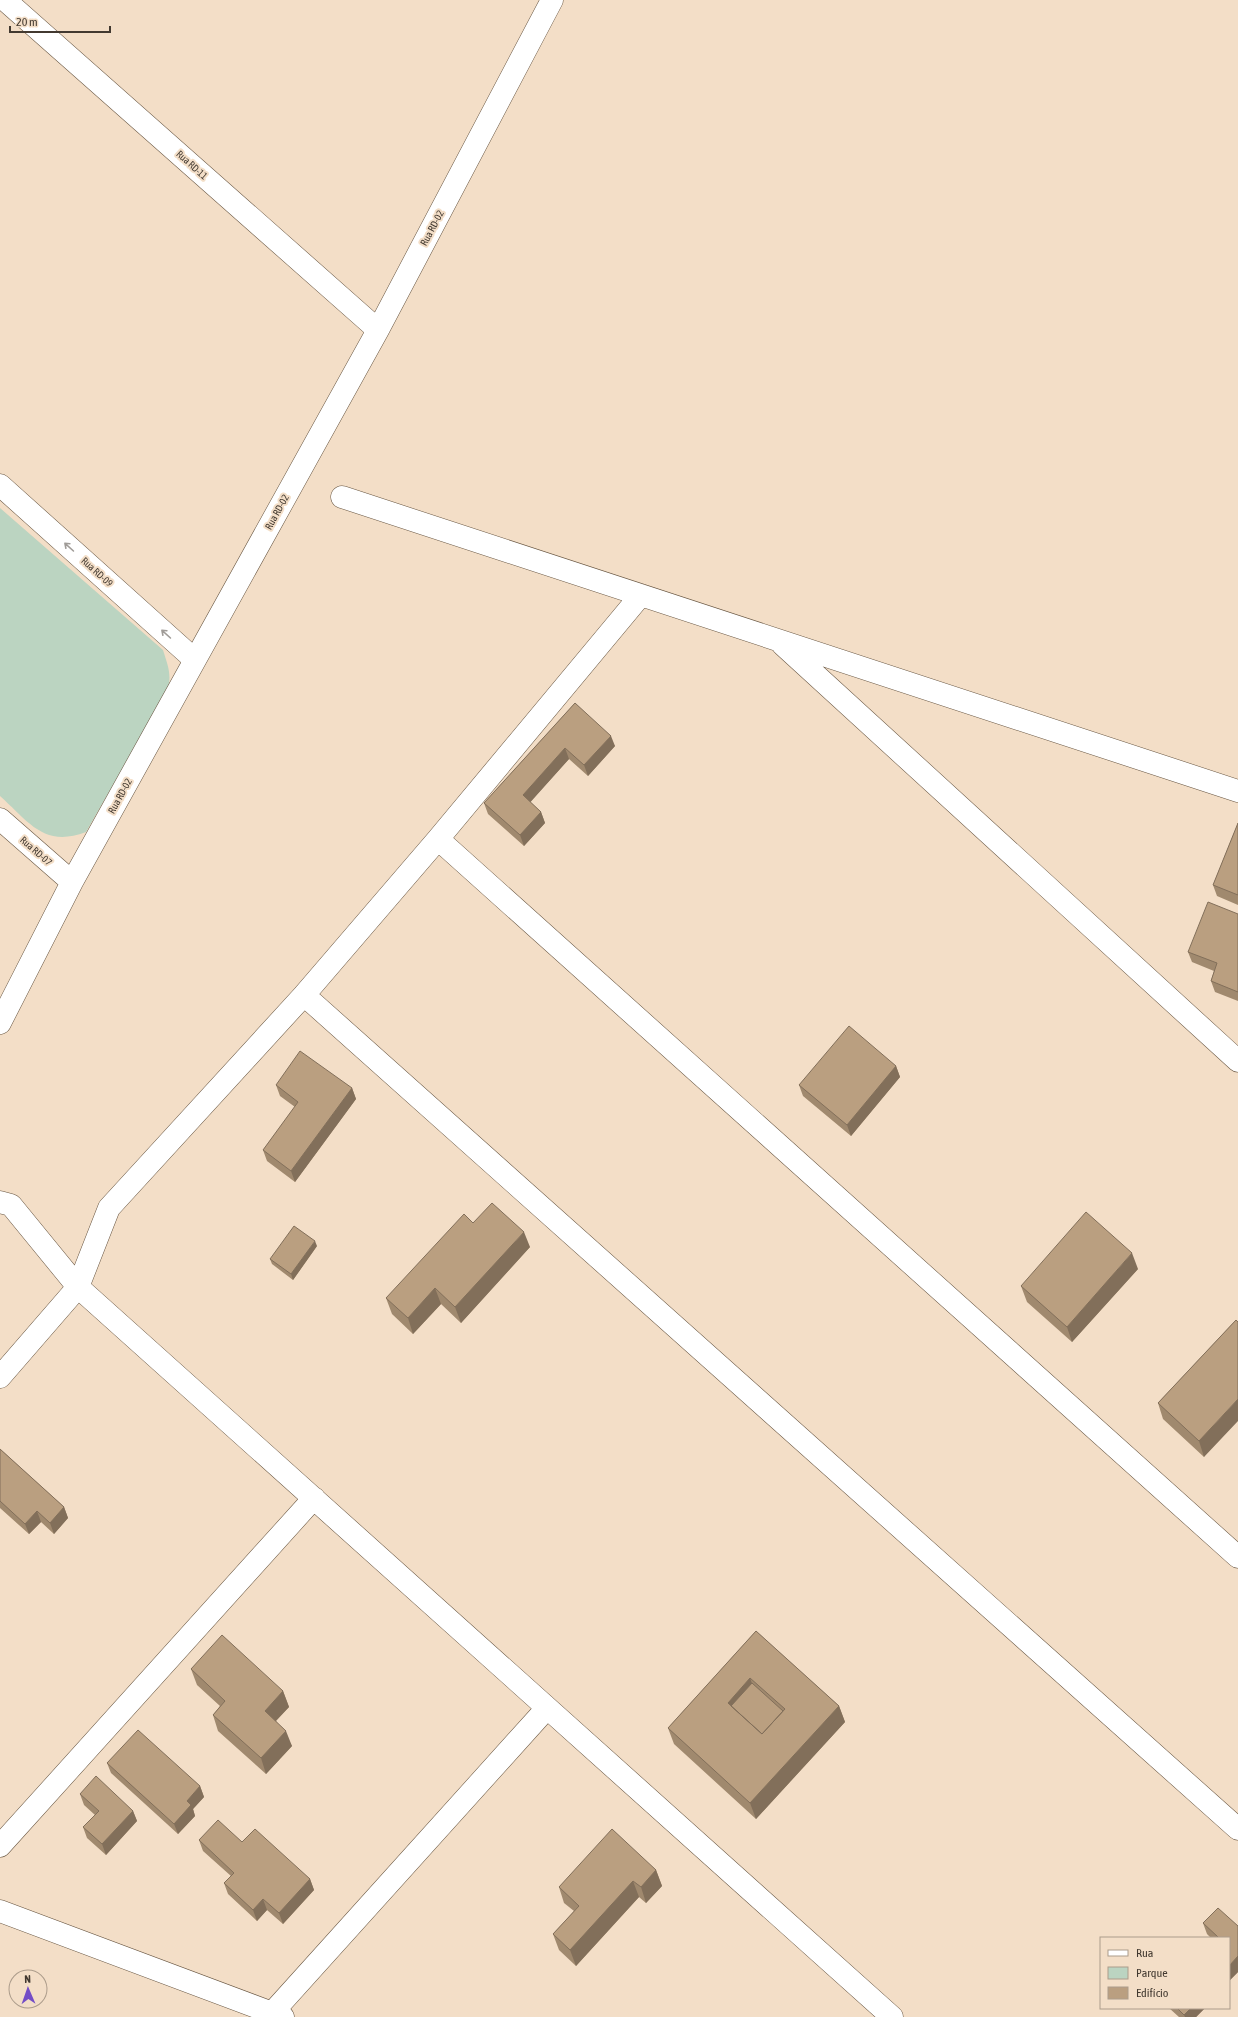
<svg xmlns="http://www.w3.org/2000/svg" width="1238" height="2017" font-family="'Asap Condensed',sans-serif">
<rect width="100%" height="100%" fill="#f3dec7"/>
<!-- park -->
<path fill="#bbd4c1" d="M0,508L163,650C168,666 173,677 166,693L86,832C44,848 29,822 0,796Z"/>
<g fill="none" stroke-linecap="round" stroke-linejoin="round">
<defs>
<path id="street" d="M5,0L378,330
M0,485L195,660
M342,497L1238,791
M783,645L1238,1061
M0,819L72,882
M438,839L1238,1557
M304,995L1238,1829
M0,1023L72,882L378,330L552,0
M0,1202L11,1205L78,1287L892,2017
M0,1377L78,1287L109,1208L304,995L438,839L641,595
M0,1846L314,1498
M0,1911L283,2017
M272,2013L547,1708"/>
</defs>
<!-- street casing -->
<use href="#street" stroke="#685642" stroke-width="23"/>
<!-- street -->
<use href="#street" stroke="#fff" stroke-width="22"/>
</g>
<!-- wall -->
<path fill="#a0896e" d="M575,703L615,746L588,776L569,759L530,802L541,812L545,823L524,846L488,814L484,803Z
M1238,823V905L1217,896L1213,885Z
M1238,914V1001L1215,992L1211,981L1214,971L1192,962L1188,952Z
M896,1066L900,1077L851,1136L803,1096L799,1085Z
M276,1085L352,1088L356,1099L295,1182L267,1161L263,1150L295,1107L280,1096Z
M473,1223L530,1247L461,1323L441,1304L413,1334L392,1314L386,1298Z
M317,1246L293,1280L272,1264L270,1259Z
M1138,1269L1072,1342L1027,1302L1021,1286Z
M1236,1320L1204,1457L1163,1419L1158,1403Z
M0,1449L64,1507L68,1518L54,1534L41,1522L29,1534L0,1508Z
M756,1631L839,1706L845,1722L756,1819L674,1744L668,1728Z
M191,1669L283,1691L289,1707L276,1721L292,1746L266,1774L218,1731L213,1715L220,1706L197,1685Z
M107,1763L200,1786L204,1797L193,1809L195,1816L178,1834L111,1773Z
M80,1794L133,1811L137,1821L106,1855L87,1838L83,1827L95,1815L84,1805Z
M199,1840L242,1842L310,1879L314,1890L283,1924L267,1910L257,1921L228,1894L224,1883L231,1876L203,1851Z
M656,1870L662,1886L646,1903L639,1897L576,1966L559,1950L553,1934L574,1911L564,1903L559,1887Z
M1203,1923L1238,1926V1972L1229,1981V1938H1211L1207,1934Z
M1169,2008H1205L1196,2017H1179Z"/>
<!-- shaded-wall -->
<path fill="#826f5a" d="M611,736L615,746L588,776L584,765Z
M565,748L569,759L527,806L523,795Z
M541,812L545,823L524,846L520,835Z
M896,1066L900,1077L851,1136L847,1125Z
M352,1088L356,1099L295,1182L291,1171Z
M524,1232L530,1247L461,1323L455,1307Z
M315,1241L317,1246L293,1280L291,1274Z
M1132,1253L1138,1269L1072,1342L1067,1327Z
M435,1288L441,1304L413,1334L408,1318Z
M1238,1399V1421L1204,1457L1199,1441Z
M64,1507L68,1518L54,1534L50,1523Z
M37,1511L41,1522L29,1534L25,1524Z
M750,1678L756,1694L729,1708L728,1703Z
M283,1691L289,1707L270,1727L265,1711Z
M839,1706L845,1722L756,1819L750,1803Z
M286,1731L292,1746L266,1774L261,1758Z
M200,1786L204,1797L193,1809L195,1816L178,1834L174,1824L187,1801Z
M133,1811L137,1821L106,1855L102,1844Z
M656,1870L662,1886L646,1903L641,1887Z
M310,1879L314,1890L283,1924L279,1913Z
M633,1881L639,1897L576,1966L570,1950Z
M263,1899L267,1910L257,1921L253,1910Z
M1238,1956V1972L1229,1981V1966Z
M1191,2008H1205L1196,2017H1185L1184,2015Z"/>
<!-- building -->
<path fill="#ba9f80" stroke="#826f5a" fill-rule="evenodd" d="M575,703L611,736L584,765L565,748L523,795L541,812L520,835L484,803Z
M1238,823V895L1213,885Z
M1208,902L1238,914V992L1211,981L1217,963L1188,952Z
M849,1026L896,1066L847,1125L799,1085Z
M300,1051L352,1088L291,1171L263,1150L298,1102L276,1085Z
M492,1203L524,1232L455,1307L435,1288L408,1318L386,1298L464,1214L473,1223Z
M1086,1212L1132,1253L1067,1327L1021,1286Z
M294,1226L315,1241L291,1274L270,1259Z
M1236,1320L1238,1322V1399L1199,1441L1158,1403Z
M0,1449L64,1507L50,1523L37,1511L25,1524L0,1501Z
M756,1631L839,1706L750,1803L668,1728ZM750,1678L785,1709L762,1734L728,1703Z
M222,1635L283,1691L265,1711L286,1731L261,1758L213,1715L225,1701L191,1669Z
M752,1683L783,1711L762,1734L731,1706Z
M138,1730L200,1786L187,1801L191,1805L174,1824L107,1763Z
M96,1776L133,1811L102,1844L83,1827L99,1811L80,1794Z
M218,1820L242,1842L255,1829L310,1879L279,1913L263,1899L253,1910L224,1883L234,1873L199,1840Z
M612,1829L656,1870L641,1887L633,1881L570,1950L553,1934L579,1906L559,1887Z
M1218,1908L1238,1926V1956L1229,1966V1938H1216L1218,1937L1203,1923Z
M1177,2008H1191L1184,2015Z"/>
<!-- one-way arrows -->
<defs><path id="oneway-shaft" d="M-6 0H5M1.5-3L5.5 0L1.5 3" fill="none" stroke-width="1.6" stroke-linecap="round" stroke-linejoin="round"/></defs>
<g stroke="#a09c98">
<use href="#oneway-shaft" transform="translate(69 547) rotate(-138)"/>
<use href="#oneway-shaft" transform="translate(166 634) rotate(-138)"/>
</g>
<g text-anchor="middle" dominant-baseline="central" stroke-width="4" stroke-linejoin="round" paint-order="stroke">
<!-- street labels -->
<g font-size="10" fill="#423930" stroke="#f3dec7">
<text transform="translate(192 165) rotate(42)">Rua RD-11</text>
<text transform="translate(432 228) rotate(-62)">Rua RD-02</text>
<text transform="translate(277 512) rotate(-61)">Rua RD-02</text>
<text transform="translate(97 572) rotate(42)">Rua RD-09</text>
<text transform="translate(120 796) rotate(-61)">Rua RD-02</text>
<text transform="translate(36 851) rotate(41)">Rua RD-07</text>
</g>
</g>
<!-- legend -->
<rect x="1100" y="1937" width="130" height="72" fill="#f3dec7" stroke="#ac9c8b"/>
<rect x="1108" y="1950" width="20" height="6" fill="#ffffff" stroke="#ac9c8b"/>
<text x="1136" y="1957" font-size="12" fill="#423930">Rua</text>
<rect x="1108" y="1967" width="20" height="12" fill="#bbd4c1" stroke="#ac9c8b"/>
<text x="1136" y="1977" font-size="12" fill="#423930">Parque</text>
<rect x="1108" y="1987" width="20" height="12" fill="#ba9f80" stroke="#ac9c8b"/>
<text x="1136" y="1997" font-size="12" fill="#423930">Edifício</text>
<!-- north arrow -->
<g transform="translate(28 1989) rotate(358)"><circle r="19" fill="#f3dec7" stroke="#ac9c8b"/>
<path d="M0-3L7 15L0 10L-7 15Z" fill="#744dc6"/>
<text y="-6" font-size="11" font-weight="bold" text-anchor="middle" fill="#423930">N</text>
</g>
<!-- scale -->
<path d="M10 26v6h100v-6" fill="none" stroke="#423930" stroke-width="2"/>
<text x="16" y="26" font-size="12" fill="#423930" stroke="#f3dec7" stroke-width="3" paint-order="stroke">20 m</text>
</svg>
